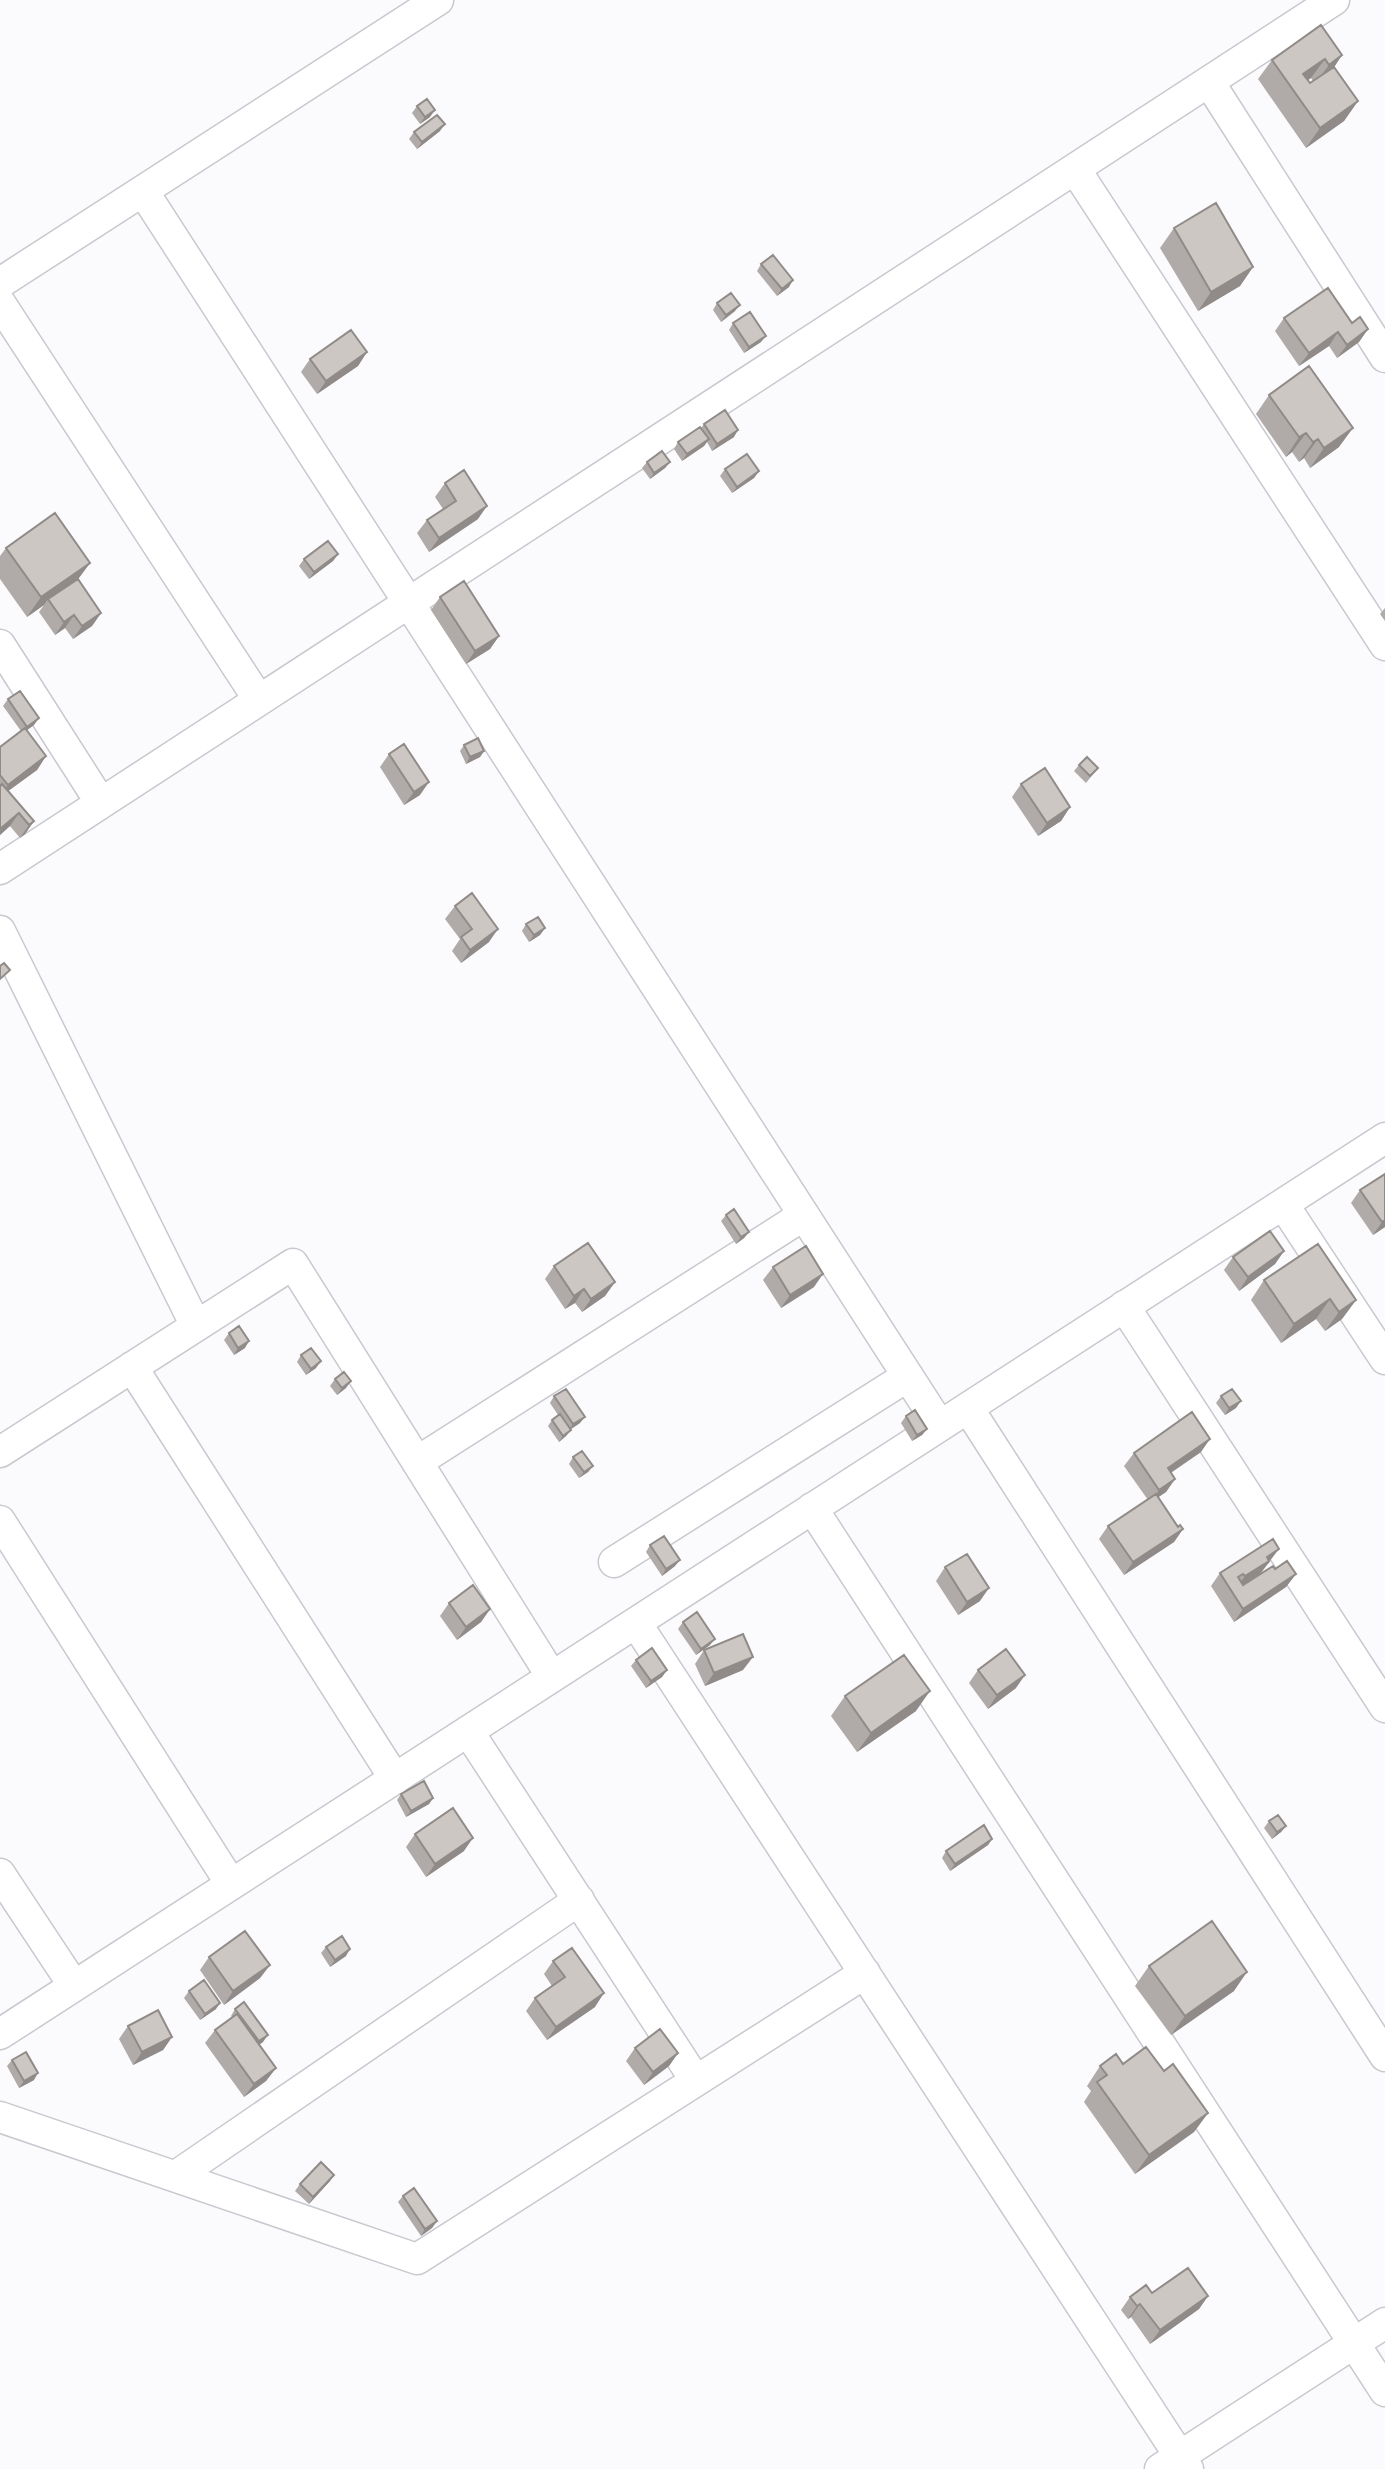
<svg xmlns="http://www.w3.org/2000/svg" width="1385" height="2469" font-family="'PT Sans Narrow',sans-serif">
<rect width="100%" height="100%" fill="#fbfbfe"/>
<g fill="none" stroke-linecap="round" stroke-linejoin="round">
<defs>
<path id="street" d="M1209,82L1385,357
M1075,169L1385,645
M143,191L940,1426
M0,283L438,0
M0,303L259,700
M0,645L101,803
M0,869L1334,0
M0,931L196,1326
M1283,1204L1385,1359
M1124,1306L1385,1707
M132,1367L395,1779
M968,1408L1385,2056
M0,1452L293,1264L552,1677
M417,1462L804,1215
M812,1508L1385,2391
M0,1521L231,1884
M614,1562L908,1376
M636,1623L1188,2469
M468,1731L696,2081
M0,1874L74,1986
M0,2034L1385,1138
M0,2117L417,2259L865,1973
M176,2176L579,1900
M1160,2469L1385,2323"/>
</defs>
<!-- street casing -->
<use href="#street" stroke="#c8c9cf" stroke-width="33"/>
<!-- street -->
<use href="#street" stroke="#fff" stroke-width="30"/>
</g>
<!-- wall -->
<path fill="#b0aba8" fill-rule="evenodd" d="M1342,55L1334,67L1358,101L1344,121L1306,148L1258,79L1272,60ZM1311,78L1313,81L1310,83L1308,80Z
M417,106L430,117L420,124L412,113Z
M440,131L417,149L409,139L414,132Z
M1174,228L1253,267L1240,286L1198,311L1160,248Z
M761,264L789,287L777,296L757,271Z
M717,303L735,311L721,322L713,310Z
M1284,318L1352,323L1368,329L1359,342L1337,358L1329,346L1299,366L1275,331Z
M733,323L761,342L744,353L729,330Z
M367,352L358,366L317,394L301,372L310,359Z
M1269,395L1339,447L1310,468L1304,458L1299,462L1292,452L1286,457L1256,414Z
M704,424L734,437L712,451L707,442L704,446L682,461L674,449L678,442L701,428Z
M647,462H670L665,468L650,479L642,468Z
M725,469L759,471L754,478L732,493L720,476Z
M445,483L478,519L429,552L417,533L427,520L443,509L435,497Z
M6,548L90,563L78,579L101,613L92,626L73,639L65,628L55,635L39,612L44,605L27,617L0,579V556Z
M338,554L333,561L309,579L299,566L304,559Z
M440,597L499,636L490,649L466,664L431,610Z
M1385,608V621L1380,614Z
M8,699L34,725L27,730L46,756L37,770L8,791L34,821L25,834L20,838L10,826L0,835V747L21,731L3,706Z
M464,745L484,751L480,757L466,764L460,751Z
M389,754L420,795L404,805L380,767Z
M1079,765L1098,768L1086,783L1074,771Z
M1021,784L1070,807L1061,821L1038,836L1012,797Z
M455,906L489,942L461,963L452,951L460,939L445,919Z
M526,924L545,928L540,935L529,942L522,931Z
M1385,1174V1227L1373,1235L1351,1203L1360,1190Z
M726,1215L749,1232L744,1238L736,1244L721,1221Z
M1284,1251L1275,1264L1239,1291L1224,1270L1233,1257Z
M554,1266L615,1282L605,1296L582,1312L575,1303L565,1309L545,1279Z
M773,1267L814,1287L781,1308L763,1280Z
M1264,1280L1356,1300L1342,1319L1325,1331L1316,1319L1281,1343L1251,1300Z
M229,1333L245,1348L234,1355L224,1340Z
M301,1355L316,1368L306,1375L297,1362Z
M335,1379L346,1388L337,1395L330,1386Z
M554,1396L580,1423L571,1429L566,1436L559,1442L548,1426L552,1420L558,1415L550,1403Z
M1221,1396L1236,1408L1225,1415L1216,1403Z
M906,1416L927,1429L922,1435L912,1441L901,1423Z
M1201,1452L1171,1473L1175,1479L1166,1492L1158,1497L1178,1527L1183,1529L1174,1542L1124,1575L1099,1539L1108,1526L1148,1500L1124,1466L1134,1453Z
M573,1457L593,1466L588,1472L579,1478L569,1464Z
M650,1545L675,1566L662,1576L646,1552Z
M1270,1562L1267,1565L1260,1574L1275,1569L1296,1574L1286,1587L1234,1622L1211,1586L1220,1573Z
M945,1567L980,1601L958,1615L936,1581Z
M449,1603L490,1609L481,1622L457,1640L440,1616Z
M683,1622L710,1645L696,1655L678,1629Z
M704,1650L743,1670L705,1686L695,1664Z
M636,1660L667,1670L662,1677L646,1688L631,1666Z
M978,1670L1016,1688L988,1709L969,1683Z
M845,1696L916,1711L857,1752L831,1716Z
M401,1794L433,1798L429,1804L406,1817L397,1800Z
M1269,1821L1286,1826L1281,1832L1272,1839L1264,1828Z
M415,1834L464,1851L426,1877L406,1847Z
M992,1839L988,1845L950,1871L942,1858L946,1851Z
M326,1947L346,1956L330,1967L321,1953Z
M209,1957L270,1965L260,1978L224,2005L200,1970Z
M553,1961L595,2007L547,2040L526,2011L535,1998L552,1986L544,1974Z
M1149,1966L1234,1991L1171,2035L1135,1986Z
M189,1991L216,2009L200,2020L184,1998Z
M235,2009L263,2042L259,2045L276,2068L266,2081L244,2097L205,2043L215,2030L232,2017L231,2016Z
M128,2026L172,2037L163,2050L133,2065L119,2039Z
M635,2048L678,2053L669,2066L644,2085L626,2061Z
M12,2060L34,2080L19,2088L7,2066Z
M1123,2064L1164,2071L1208,2113L1194,2132L1135,2174L1084,2102L1091,2091L1087,2086L1100,2066Z
M330,2181L309,2204L295,2191L300,2184Z
M403,2196L437,2221L432,2228L421,2236L398,2202Z
M1152,2293L1208,2296L1199,2309L1150,2344L1131,2317L1128,2319L1121,2310L1130,2297Z"/>
<!-- shaded-wall -->
<path fill="#908b88" d="M1342,55L1329,75L1315,84L1329,65Z
M1325,59L1311,78L1293,90L1303,74Z
M1358,101L1344,121L1306,148L1320,128Z
M435,110L430,117L420,124L425,117Z
M445,124L440,131L417,149L422,142Z
M1253,267L1240,286L1198,311L1211,292Z
M793,280L789,287L777,296L782,289Z
M740,305L735,311L721,322L726,315Z
M1368,329L1359,342L1337,358L1347,345Z
M1338,332L1329,346L1299,366L1309,353Z
M766,336L761,342L744,353L749,347Z
M367,352L358,366L317,394L326,381Z
M1353,428L1339,447L1310,468L1324,448Z
M738,430L734,437L712,451L717,444Z
M1306,433L1292,452L1286,457L1299,437Z
M709,439L704,446L682,461L687,454Z
M1318,439L1304,458L1299,462L1313,442Z
M670,462L665,468L650,479L654,473Z
M759,471L754,478L732,493L737,487Z
M487,506L478,519L429,552L439,538Z
M338,554L333,561L309,579L314,572Z
M90,563L76,582L48,599L44,605L27,617L41,597Z
M101,613L92,626L73,639L82,626Z
M74,615L65,628L55,635L64,622Z
M499,636L490,649L466,664L475,651Z
M39,718L34,725L23,733L27,727Z
M484,751L480,757L466,764L470,757Z
M46,756L37,770L0,797L8,785Z
M429,782L420,795L404,805L414,792Z
M1070,807L1061,821L1038,836L1047,823Z
M19,813L10,826L0,835V829Z
M34,821L25,834L20,838L29,825Z
M545,928L540,935L529,942L534,935Z
M498,929L489,942L461,963L470,950Z
M1385,1220V1227L1373,1235L1382,1222Z
M749,1232L744,1238L736,1244L741,1237Z
M1284,1251L1275,1264L1239,1291L1248,1277Z
M823,1274L814,1287L781,1308L790,1295Z
M615,1282L605,1296L582,1312L591,1299Z
M584,1289L575,1303L565,1309L574,1296Z
M1330,1299L1316,1319L1281,1343L1294,1324Z
M1356,1300L1342,1319L1325,1331L1339,1312Z
M249,1341L245,1348L234,1355L238,1348Z
M321,1361L316,1368L306,1375L311,1369Z
M351,1381L346,1388L337,1395L342,1388Z
M1241,1401L1236,1408L1225,1415L1229,1408Z
M585,1417L580,1423L568,1431L573,1424Z
M927,1429L922,1435L912,1441L917,1435Z
M571,1430L566,1436L559,1442L563,1436Z
M1210,1439L1201,1452L1158,1481L1168,1468Z
M593,1466L588,1472L579,1478L584,1472Z
M1175,1479L1166,1492L1150,1503L1159,1490Z
M1183,1529L1174,1542L1124,1575L1133,1562Z
M1279,1549L1260,1574L1235,1590L1245,1576L1267,1557Z
M680,1560L675,1566L662,1576L666,1569Z
M1296,1574L1286,1587L1234,1622L1243,1609Z
M989,1588L980,1601L958,1615L967,1602Z
M490,1609L481,1622L457,1640L466,1627Z
M715,1639L710,1645L696,1655L701,1649Z
M753,1657L743,1670L705,1686L714,1673Z
M667,1670L662,1677L646,1688L651,1681Z
M1025,1675L1016,1688L988,1709L997,1695Z
M930,1691L916,1711L857,1752L871,1733Z
M433,1798L429,1804L406,1817L411,1811Z
M1286,1826L1281,1832L1272,1839L1277,1832Z
M473,1838L464,1851L426,1877L435,1864Z
M992,1839L988,1845L950,1871L955,1864Z
M350,1949L346,1956L330,1967L335,1960Z
M270,1965L260,1978L224,2005L233,1991Z
M1247,1972L1234,1991L1171,2035L1185,2016Z
M604,1993L595,2007L547,2040L556,2027Z
M220,2003L216,2009L200,2020L205,2014Z
M268,2035L263,2042L254,2048L259,2041Z
M172,2037L163,2050L133,2065L142,2052Z
M678,2053L669,2066L644,2085L653,2072Z
M276,2068L266,2081L244,2097L254,2084Z
M38,2073L34,2080L19,2088L24,2081Z
M1208,2113L1194,2132L1135,2174L1149,2155Z
M334,2175L330,2181L309,2204L313,2197Z
M437,2221L432,2228L421,2236L425,2229Z
M1208,2296L1199,2309L1150,2344L1160,2330Z
M1140,2304L1131,2317L1128,2319L1137,2306Z"/>
<!-- building -->
<path fill="#cdc7c3" stroke="#908b88" stroke-width="2" d="M1321,25L1342,55L1329,65L1325,59L1303,74L1310,83L1334,67L1358,101L1320,128L1272,60Z
M427,99L435,110L425,117L417,106Z
M437,115L445,124L422,142L414,132Z
M1216,203L1253,267L1211,292L1174,228Z
M773,255L793,280L782,289L761,264Z
M1328,288L1352,323L1360,317L1368,329L1347,345L1338,332L1309,353L1284,318Z
M731,293L740,305L726,315L717,303Z
M750,312L766,336L749,347L733,323Z
M351,330L367,352L326,381L310,359Z
M1309,366L1353,428L1324,448L1318,439L1313,442L1306,433L1299,437L1269,395Z
M725,410L738,430L717,444L704,424Z
M700,427L709,439L687,454L678,442Z
M662,451L670,462L654,473L647,462Z
M747,454L759,471L737,487L725,469Z
M464,470L487,506L439,538L427,520L456,501L445,483Z
M55,513L90,563L41,597L6,548Z
M328,541L338,554L314,572L304,559Z
M78,579L101,613L82,626L74,615L64,622L48,599Z
M464,581L499,636L475,651L440,597Z
M20,691L39,718L27,727L8,699Z
M25,728L46,756L8,785L0,775V747Z
M478,738L484,751L470,757L464,745Z
M404,744L429,782L414,792L389,754Z
M1087,757L1098,768L1090,776L1079,765Z
M1045,768L1070,807L1047,823L1021,784Z
M2,784L34,821L29,825L19,813L0,829V786Z
M472,893L498,929L470,950L461,937L472,929L455,906Z
M538,917L545,928L534,935L526,924Z
M4,963L10,970L0,979V966Z
M1385,1174V1220L1382,1222L1360,1190Z
M734,1209L749,1232L741,1237L726,1215Z
M1270,1231L1284,1251L1248,1277L1233,1257Z
M588,1243L615,1282L591,1299L584,1289L574,1296L554,1266Z
M1318,1244L1356,1300L1339,1312L1330,1299L1294,1324L1264,1280Z
M806,1246L823,1274L790,1295L773,1267Z
M239,1326L249,1341L238,1348L229,1333Z
M311,1348L321,1361L311,1369L301,1355Z
M344,1372L351,1381L342,1388L335,1379Z
M566,1389L585,1417L573,1424L554,1396Z
M1232,1389L1241,1401L1229,1408L1221,1396Z
M915,1410L927,1429L917,1435L906,1416Z
M1192,1412L1210,1439L1168,1468L1175,1479L1159,1490L1134,1453Z
M560,1414L571,1430L563,1436L552,1420Z
M582,1451L593,1466L584,1472L573,1457Z
M1156,1494L1178,1527L1180,1525L1183,1529L1133,1562L1108,1526Z
M664,1536L680,1560L666,1569L650,1545Z
M1273,1539L1279,1549L1267,1557L1269,1561L1245,1576L1243,1574L1238,1577L1243,1585L1273,1566L1275,1569L1287,1561L1296,1574L1243,1609L1220,1573Z
M967,1554L989,1588L967,1602L945,1567Z
M473,1585L490,1609L466,1627L449,1603Z
M697,1612L715,1639L701,1649L683,1622Z
M743,1634L753,1657L714,1673L704,1650Z
M652,1648L667,1670L651,1681L636,1660Z
M1006,1649L1025,1675L997,1695L978,1670Z
M904,1655L930,1691L871,1733L845,1696Z
M424,1781L433,1798L411,1811L401,1794Z
M453,1808L473,1838L435,1864L415,1834Z
M1278,1815L1286,1826L1277,1832L1269,1821Z
M984,1825L992,1839L955,1864L946,1851Z
M1212,1921L1247,1972L1185,2016L1149,1966Z
M245,1931L270,1965L233,1991L209,1957Z
M342,1936L350,1949L335,1960L326,1947Z
M572,1948L604,1993L556,2027L535,1998L565,1977L553,1961Z
M204,1980L220,2003L205,2014L189,1991Z
M244,2002L268,2035L259,2041L235,2009Z
M158,2010L172,2037L142,2052L128,2026Z
M237,2014L276,2068L254,2084L215,2030Z
M660,2029L678,2053L653,2072L635,2048Z
M1146,2047L1164,2071L1173,2064L1208,2113L1149,2155L1097,2082L1107,2075L1100,2066L1116,2054L1123,2064Z
M26,2052L38,2073L24,2081L12,2060Z
M321,2162L334,2175L313,2197L300,2184Z
M414,2188L437,2221L425,2229L403,2196Z
M1188,2268L1208,2296L1160,2330L1140,2304L1137,2306L1130,2297L1146,2285L1152,2293Z"/>
</svg>
